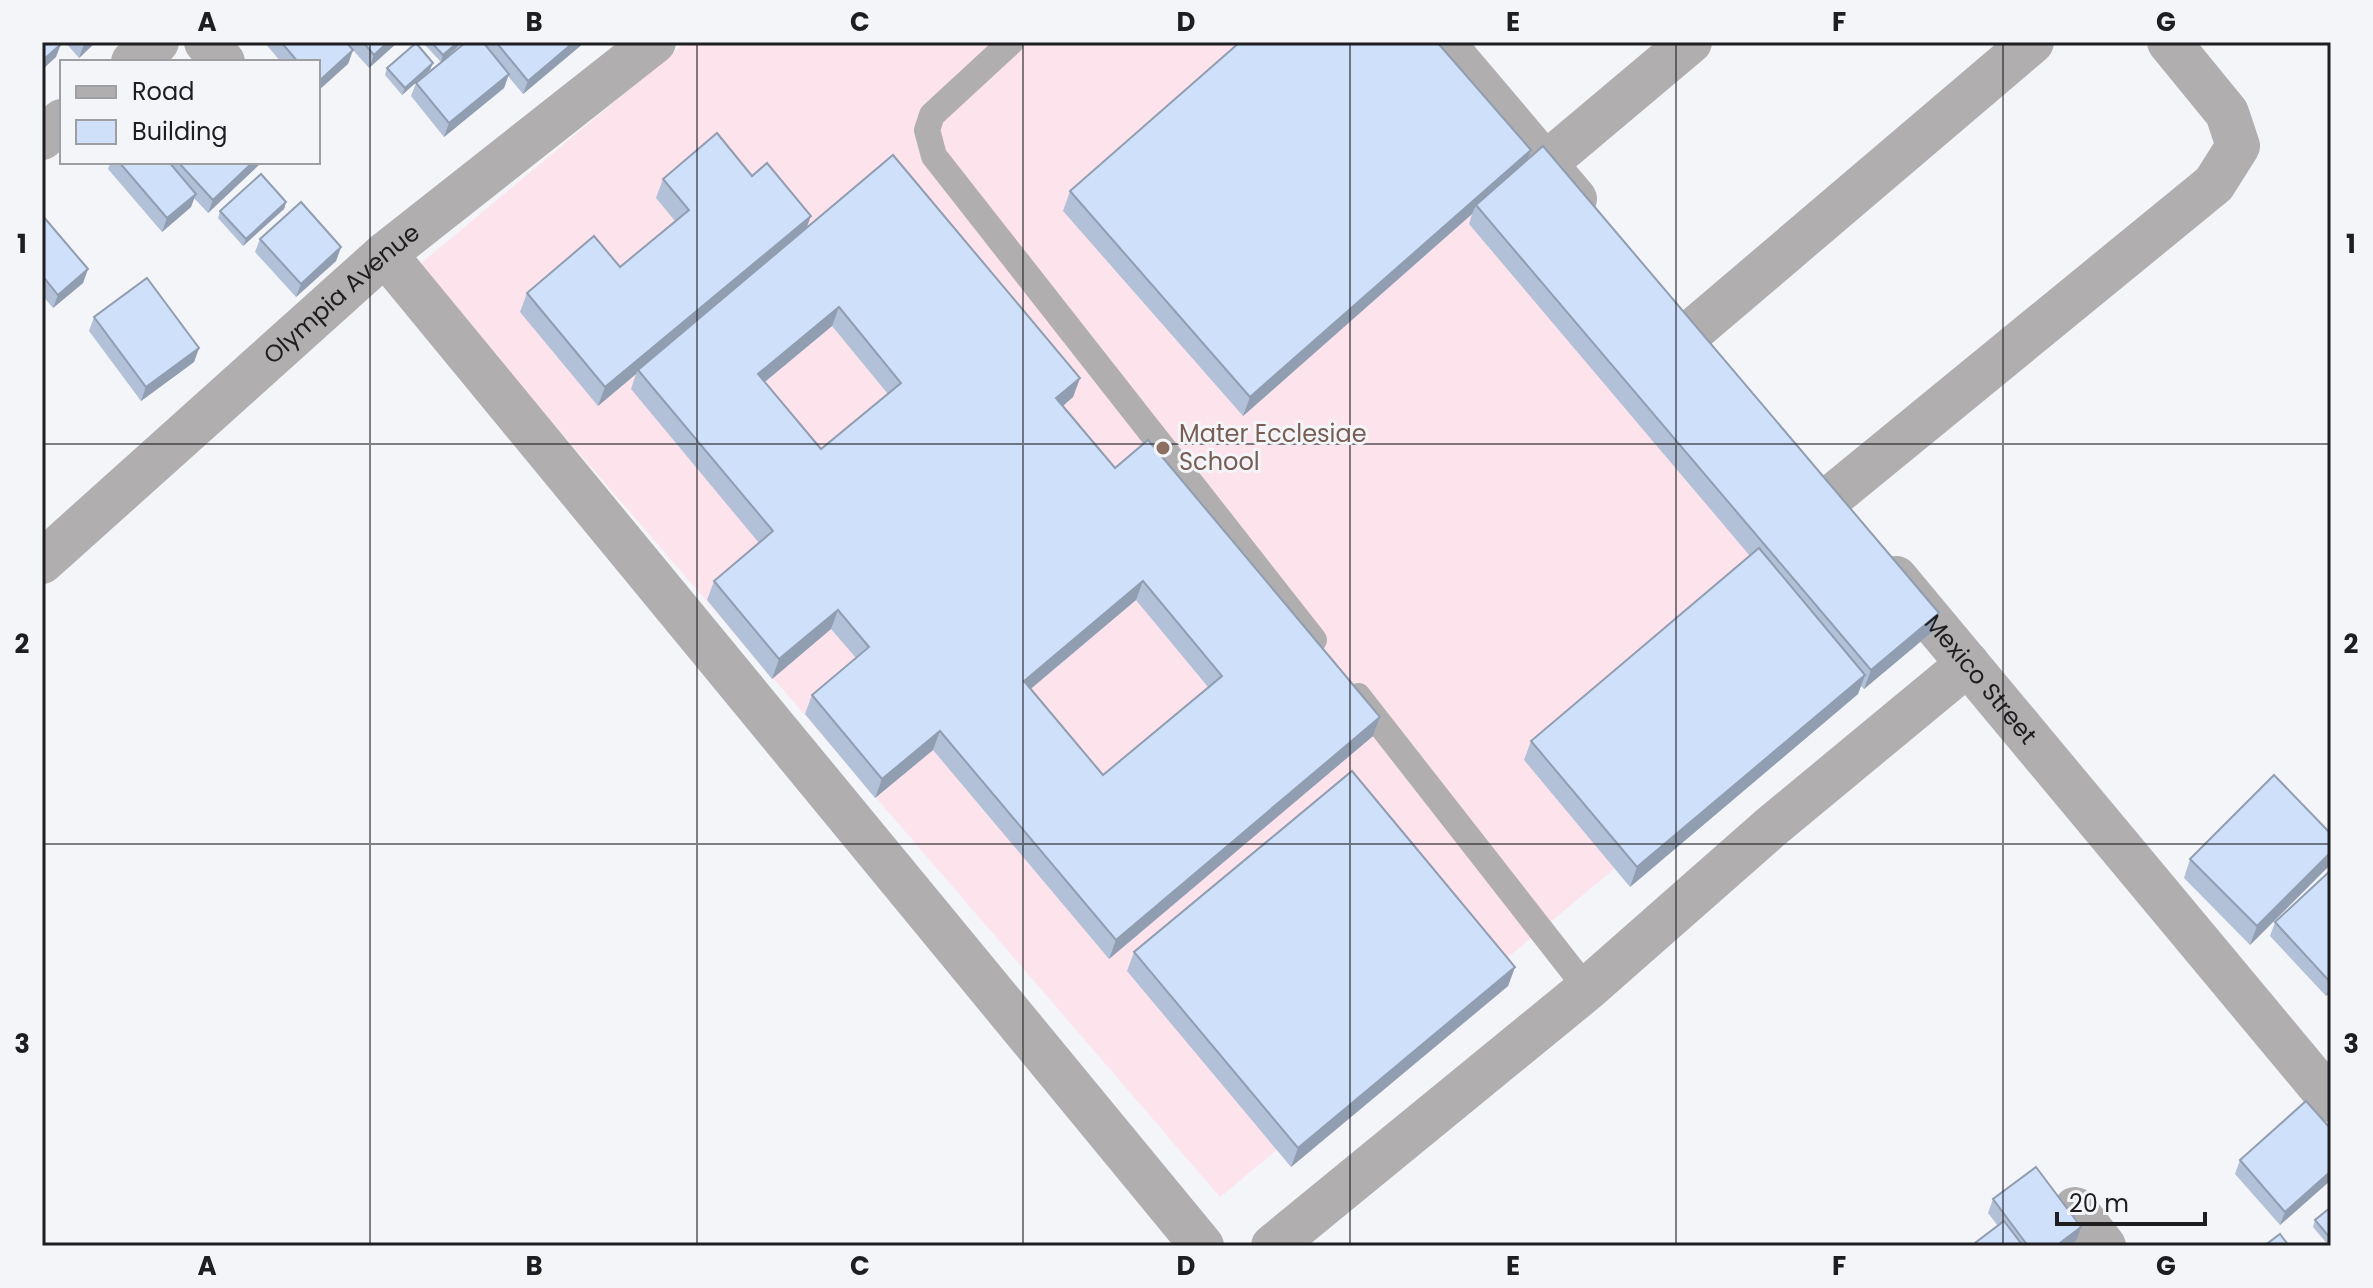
<svg xmlns="http://www.w3.org/2000/svg" width="2373" height="1288" font-family="Poppins,sans-serif">
	<style>
		.education { fill: #fde3ec }
		.lines { fill: none; stroke-linecap: round; stroke-linejoin: round }
		.service { stroke: #b0aeae; stroke-width: 26 }
		.minor { stroke: #b0aeae; stroke-width: 44 }
		.wall { fill: #b2c1d8; fill-rule: evenodd }
		.shaded-wall { fill: #919db0 }
		.building { fill: #cfe0fb; stroke: #919db0; stroke-width: 2; fill-rule: evenodd }
		.grid { fill: none; stroke: #1e1e20; stroke-width: 2; stroke-opacity: 0.55 }
		.education-dot { fill: #8d6e63; stroke: #f3f5f8; stroke-width: 3 }
		.labels { text-anchor: middle; stroke-width: 6; stroke-linejoin: round; paint-order: stroke }
		.street-label { font-size: 24px; fill: #1e1e20; stroke: #f3f5f8 }
		.education-label { font-size: 24px; fill: #785e54; stroke: #f3f5f8; text-anchor: start }
		.neatline { fill: none; stroke: #1e1e20; stroke-width: 3 }
		.grid-label { font-size: 26px; text-anchor: middle; font-weight: bold; fill: #1e1e20 }
	</style>
	<rect width="100%" height="100%" fill="#f3f5f8"/>
	<path class="education" d="M686 42H1415L1901 630 1220 1197 418 266Z"/>
	<g class="lines">
		<g class="service">
			<path d="M1011 42 932 115 927 130 934 156 1314 640"/>
			<path d="M1358 696 1587 989"/>
		</g>
		<g class="minor">
			<path d="M206 42 223 62"/>
			<path d="M1442 42 1575 199"/>
			<path d="M133 62 157 42"/>
			<path d="M42 138 62 121"/>
			<path d="M1545 164 1690 42"/>
			<path d="M385 254 1202 1246"/>
			<path d="M1689 334 2032 42"/>
			<path d="M1829 499 2214 184 2238 146 2227 113 2169 42"/>
			<path id="s1" d="M42 562 385 254 654 42"/>
			<path id="s2" d="M1896 578 2331 1100"/>
			<path d="M2075 1209 2104 1246"/>
			<path d="M1273 1246 1587 989 1771 827 1968 664"/>
		</g>
	</g>
	<g class="wall">
		<path d="M65 42H96L79 58Z"/>
		<path d="M264 42H398L369 68 353 50 348 64 281 62Z"/>
		<path d="M425 42H463L441 62 424 44Z"/>
		<path d="M466 42H585L523 94 508 76 504 88 444 137 411 96 416 83Z"/>
		<path d="M387 68 430 70 402 95 385 75Z"/>
		<path d="M1527 160 1939 613 1932 632 1864 689 1861 686 1858 694 1630 887 1524 760 1531 741 1750 556 1469 224 1472 214 1243 416 1063 211 1070 191Z"/>
		<path d="M111 162H169L171 164V162H262L208 213 194 198 191 207 162 232 108 169Z"/>
		<path d="M752 176 806 229 1080 378 1073 397 1063 406 1115 468 1380 717 1373 736 1109 959 933 750 875 798 805 714 812 695 856 658 831 629 772 679 707 600 714 581 759 543 631 389 636 374 598 406 520 312 527 293 620 267 675 221 656 198 663 179ZM832 326 888 394 821 449 765 382ZM1136 600 1208 687 1103 775 1031 689Z"/>
		<path d="M286 202 284 209 243 246 218 218 220 211Z"/>
		<path d="M42 215 88 269 83 283 53 308 42 295Z"/>
		<path d="M260 239 341 247 336 261 296 297 255 252Z"/>
		<path d="M94 317 199 348 194 362 141 401 89 331Z"/>
		<path d="M2331 834V864L2250 945 2184 878 2190 859Z"/>
		<path d="M2331 870V992L2326 996 2270 936 2275 922Z"/>
		<path d="M1134 952 1515 967 1508 986 1291 1167 1127 971Z"/>
		<path d="M2331 1129V1180L2280 1225 2235 1174 2240 1160Z"/>
		<path d="M1993 1199 2076 1241 2069 1246H1971L1998 1226 1988 1213Z"/>
		<path d="M2331 1207V1244L2329 1246 2313 1227 2315 1220Z"/>
	</g>
	<g class="shaded-wall">
		<path d="M87 42H96L79 58 84 44Z"/>
		<path d="M388 42H398L369 68 374 55Z"/>
		<path d="M458 42H463L441 62 443 55Z"/>
		<path d="M574 42H585L523 94 528 81Z"/>
		<path d="M61 44 56 57 42 70V61Z"/>
		<path d="M353 50 348 64 318 91V82Z"/>
		<path d="M433 63 430 70 402 95 405 88Z"/>
		<path d="M509 74 504 88 444 137 449 123Z"/>
		<path d="M1531 150 1524 169 1476 205 1472 214 1243 416 1250 397Z"/>
		<path d="M253 162H262L208 213 213 200Z"/>
		<path d="M196 194 191 207 162 232 167 218Z"/>
		<path d="M286 202 284 209 243 246 246 239Z"/>
		<path d="M811 216 804 235 638 370 636 374 598 406 605 387Z"/>
		<path d="M341 247 336 261 296 297 301 284Z"/>
		<path d="M88 269 83 283 53 308 58 295Z"/>
		<path d="M839 307 832 326 751 393 758 374Z"/>
		<path d="M199 348 194 362 141 401 146 387Z"/>
		<path d="M1080 378 1073 397 1049 418 1056 398Z"/>
		<path d="M1143 581 1136 600 1017 700 1024 681Z"/>
		<path d="M838 610 831 629 772 679 779 659Z"/>
		<path d="M1939 613 1932 632 1864 689 1871 670Z"/>
		<path d="M1865 675 1858 694 1630 887 1637 867Z"/>
		<path d="M1380 717 1373 736 1109 959 1116 940Z"/>
		<path d="M940 731 933 750 875 798 882 779Z"/>
		<path d="M2331 852V864L2250 945 2257 926Z"/>
		<path d="M1515 967 1508 986 1291 1167 1298 1148Z"/>
		<path d="M2331 983V992L2326 996Z"/>
		<path d="M2331 1171V1180L2280 1225 2285 1212Z"/>
		<path d="M2081 1227 2076 1241 2069 1246H2056Z"/>
	</g>
	<g class="building">
		<path d="M42 42H60L61 44 42 61Z"/>
		<path d="M281 42H346L353 50 318 82V62H298Z"/>
		<path d="M363 42H388L374 55Z"/>
		<path d="M431 42H458L443 55Z"/>
		<path d="M466 42H483L509 74 449 123 416 83Z"/>
		<path d="M496 42H574L528 81Z"/>
		<path d="M1240 42H1437L1531 150 1250 397 1070 191Z"/>
		<path d="M416 43 433 63 405 88 387 68Z"/>
		<path d="M717 133 752 176 767 163 811 216 605 387 527 293 594 236 620 267 689 210 663 179Z"/>
		<path d="M1543 146 1939 613 1871 670 1476 205Z"/>
		<path d="M893 155 1080 378 1056 398 1115 468 1148 440 1380 717 1116 940 940 731 882 779 812 695 869 647 838 610 779 659 714 581 773 531 638 370ZM839 307 901 383 821 449 758 374ZM1143 581 1222 676 1103 775 1024 681Z"/>
		<path d="M119 162H169L196 194 167 218Z"/>
		<path d="M178 162H253L213 200Z"/>
		<path d="M261 174 286 202 246 239 220 211Z"/>
		<path d="M301 202 341 247 301 284 260 239Z"/>
		<path d="M42 215 88 269 58 295 42 275Z"/>
		<path d="M147 278 199 348 146 387 94 317Z"/>
		<path d="M1759 548 1865 675 1637 867 1531 741Z"/>
		<path d="M1352 771 1515 967 1298 1148 1134 952Z"/>
		<path d="M2274 775 2331 834V852L2257 926 2190 859Z"/>
		<path d="M2331 870V983L2275 922Z"/>
		<path d="M2306 1101 2331 1129V1171L2285 1212 2240 1160Z"/>
		<path d="M2036 1167 2081 1227 2056 1246H2028L1993 1199Z"/>
		<path d="M2331 1207V1239L2315 1220Z"/>
		<path d="M2004 1221 2023 1246H1971Z"/>
		<path d="M2280 1234 2289 1246H2264Z"/>
	</g>
	<path class="grid" d="M370 42V1246M697 42V1246M1023 42V1246M1350 42V1246M1676 42V1246M2003 42V1246M42 444H2331M42 844H2331"/>
	<circle class="education-dot" cx="1163" cy="448" r="8"/>
	<g class="labels">
		<g class="street-label">
			<text dy="8" stroke="none"><textPath href="#s1" startOffset="402">Olympia Avenue</textPath></text>
			<text dy="8" stroke="none"><textPath href="#s2" startOffset="132">Mexico Street</textPath></text>
		</g>
		<g class="education-label">
			<text x="1179" y="442">Mater Ecclesiae<tspan x="1179" dy="28">School</tspan></text>
		</g>
	</g>
	<rect width="2373" height="1288" fill="none" stroke="#f3f5f8" stroke-width="88"/>
	<rect x="60" y="60" width="260" height="104" fill="#f3f5f8" stroke="#9e9fa2" stroke-width="2"/>
	<rect x="76" y="86" width="40" height="12" fill="#b0aeae" stroke="#9e9fa2" stroke-width="2"/>
	<text x="132" y="100" font-size="24" fill="#1e1e20">Road</text>
	<rect x="76" y="120" width="40" height="24" fill="#cfe0fb" stroke="#9e9fa2" stroke-width="2"/>
	<text x="132" y="140" font-size="24" fill="#1e1e20">Building</text>
	<path d="M2057 1212v12h148v-12" fill="none" stroke="#1e1e20" stroke-width="4"/>
	<text x="2069" y="1212" font-size="24" fill="#1e1e20" stroke="#f3f5f8" stroke-width="6" paint-order="stroke">20 m</text>
	<rect x="44" y="44" width="2285" height="1200" class="neatline"/>
	<g class="grid-label">
		<text x="207" y="31">A</text>
		<text x="534" y="31">B</text>
		<text x="860" y="31">C</text>
		<text x="1186" y="31">D</text>
		<text x="1513" y="31">E</text>
		<text x="1839" y="31">F</text>
		<text x="2166" y="31">G</text>
		<text x="22" y="253">1</text>
		<text x="2351" y="253">1</text>
		<text x="22" y="653">2</text>
		<text x="2351" y="653">2</text>
		<text x="22" y="1053">3</text>
		<text x="2351" y="1053">3</text>
		<text x="207" y="1275">A</text>
		<text x="534" y="1275">B</text>
		<text x="860" y="1275">C</text>
		<text x="1186" y="1275">D</text>
		<text x="1513" y="1275">E</text>
		<text x="1839" y="1275">F</text>
		<text x="2166" y="1275">G</text>
	</g>
</svg>
